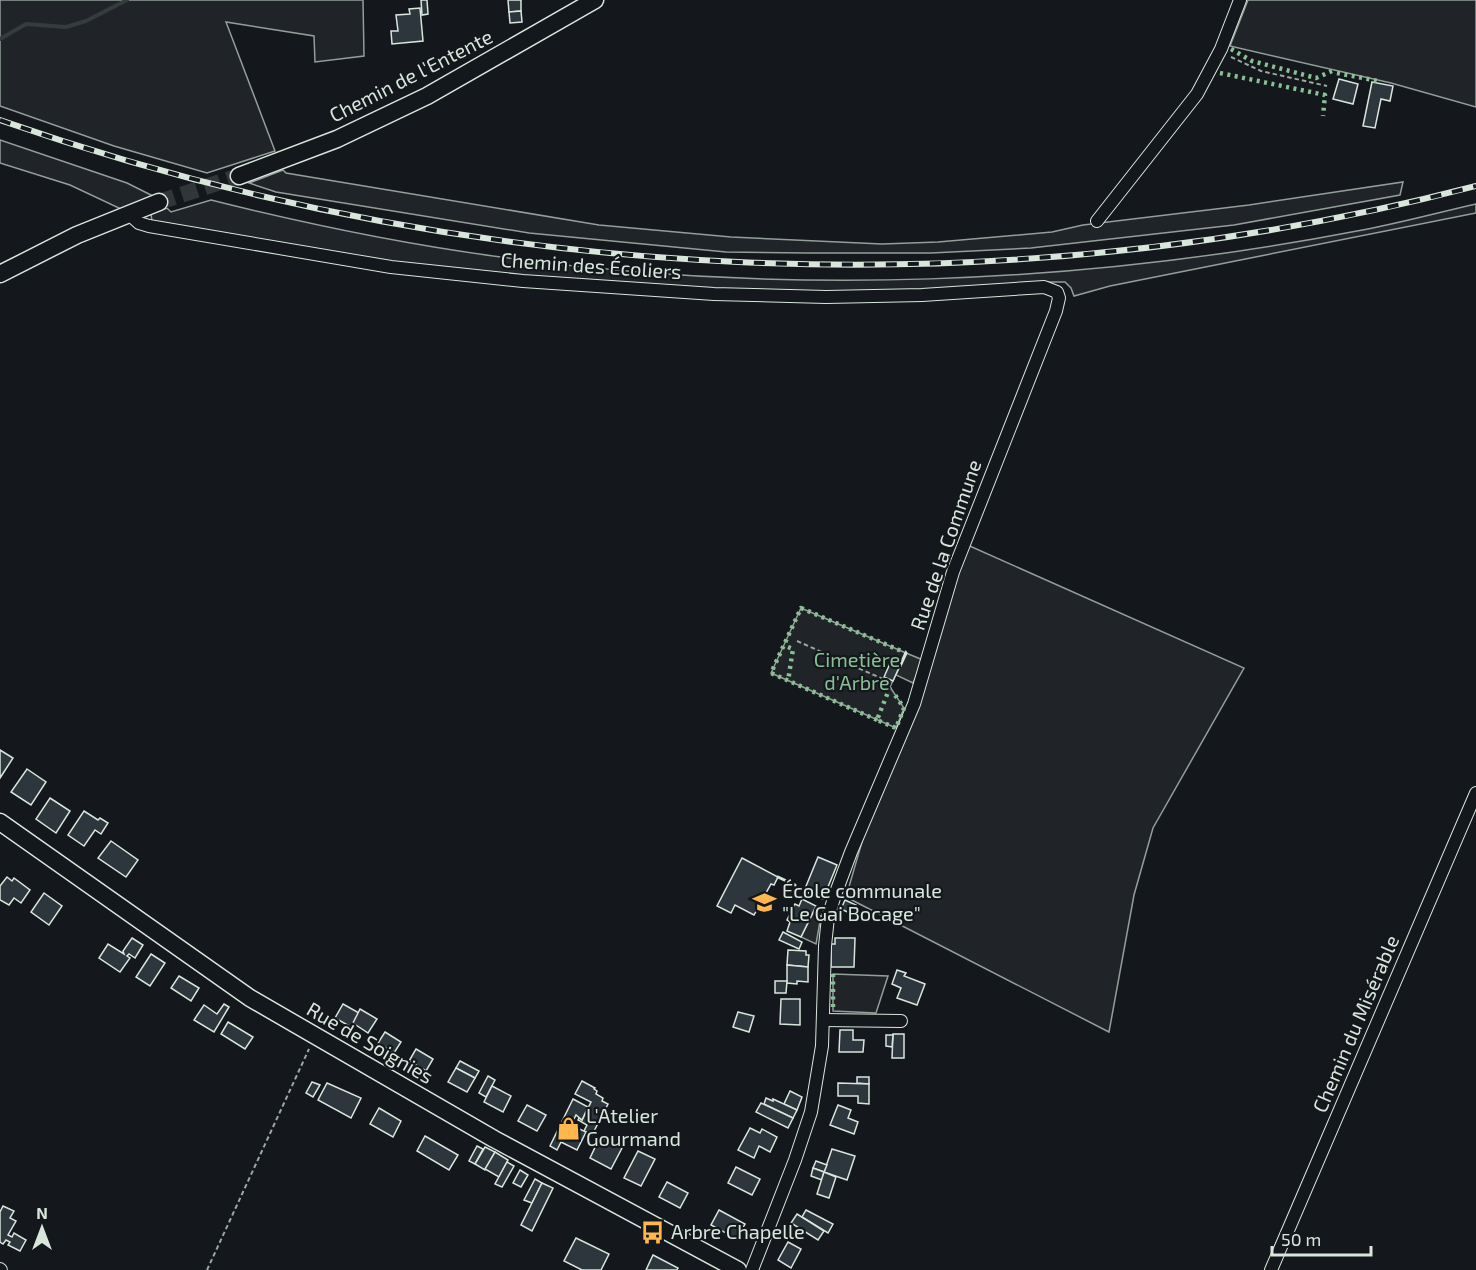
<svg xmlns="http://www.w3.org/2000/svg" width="1476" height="1270" font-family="'Exo 2',sans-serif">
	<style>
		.green { fill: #202428; stroke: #939e99; stroke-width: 1.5 }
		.parking { fill: #24282b; stroke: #939e99; stroke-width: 1.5 }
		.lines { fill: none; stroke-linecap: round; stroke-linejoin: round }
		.stream { stroke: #363b3e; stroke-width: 4 }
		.building { fill: #2c363c; stroke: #d8e6dc; stroke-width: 1.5 }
		.secondary-tunnel { stroke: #313739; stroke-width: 16; stroke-dasharray: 16 8; stroke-linecap: butt }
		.street-casing { stroke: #d8e6dc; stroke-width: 14 }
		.secondary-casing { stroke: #d8e6dc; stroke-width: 19 }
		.path { stroke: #9da8a2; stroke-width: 2; stroke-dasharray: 4.5 3; stroke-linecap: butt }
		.street { stroke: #14181c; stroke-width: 12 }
		.secondary { stroke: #14181c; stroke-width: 16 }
		.rail-casing { stroke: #d8e6dc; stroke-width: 6 }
		.rail { stroke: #14181c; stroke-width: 4; stroke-dasharray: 11; stroke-linecap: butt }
		.hedge { stroke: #8ac095; stroke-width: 4.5; stroke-dasharray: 3 4.5; stroke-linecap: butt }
		.wall { stroke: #d8e6dc; stroke-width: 3 }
		.labels { text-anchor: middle; stroke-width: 4.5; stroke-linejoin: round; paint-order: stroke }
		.street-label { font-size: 20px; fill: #d8e6dc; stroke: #14181c }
		.park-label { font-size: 20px; fill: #8ac095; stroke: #14181c }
		.poi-label { font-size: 20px; fill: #d8e6dc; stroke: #14181c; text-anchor: start }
	</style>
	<rect width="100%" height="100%" fill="#14181c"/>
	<g class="green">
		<path d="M0 0H363L364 56 315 62 314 36 226 22 275 151 207 173 114 146 0 106Z"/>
		<path d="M1248 0H1476V107L1391 83 1230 46Z"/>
		<path d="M0 140 127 183 155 197 123 210 70 185 0 163Z"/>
		<path d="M283 170 286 173 599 225 731 237 882 244 938 242 1052 232 1083 225 1249 205 1403 182 1400 195 1234 225 1031 248 931 253H806L726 252 529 233 276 192 249 183Z"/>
		<path d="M211 200C307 224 403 244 501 257 785 296 1076 285 1357 231 1397 224 1436 213 1476 204V213L1110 286 1074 296 1071 288 1065 282H1033L913 292 820 294 718 290 515 275 396 263 152 221 151 214 167 208 171 212Z"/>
		<path d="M963 543 1244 668 1153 828 1134 895 1109 1032 846 897 877 790 902 733Z"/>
		<path d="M801 608 906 653 890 687 904 708 896 728 771 673Z"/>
		<path d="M833 974 888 976 876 1013 833 1011Z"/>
	</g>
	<g class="parking">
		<path d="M906 653 923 660 913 683 896 675Z"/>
		<path d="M813 913 821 916 816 944 801 937Z"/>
	</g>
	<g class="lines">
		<path class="stream" d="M0 39 26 24 66 27 86 21 127 0"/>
	</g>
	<g class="building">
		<path d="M421 0H427L428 14 422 15Z"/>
		<path d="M508 0H521V11L509 12Z"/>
		<path d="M420 8 423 41 392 44 391 31H398L396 15 410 14 409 9Z"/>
		<path d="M521 11 522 22 510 23 509 12Z"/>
		<path d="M1339 79 1358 84 1353 104 1333 99Z"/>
		<path d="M1372 82 1393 86 1390 101 1381 99 1375 128 1363 126Z"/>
		<path d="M892 659 901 663 893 681 884 677Z"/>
		<path d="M0 750 13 758 0 778Z"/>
		<path d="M27 769 46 782 31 805 11 792Z"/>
		<path d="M50 798 70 811 56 833 36 819Z"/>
		<path d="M84 811 98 820 100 818 108 823 101 834 95 830 84 846 68 835Z"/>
		<path d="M111 841 138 860 126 877 98 858Z"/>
		<path d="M818 857 837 865 823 899 804 891Z"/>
		<path d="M742 858 778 877 774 885 771 884 754 915 735 905 731 913 717 906Z"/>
		<path d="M7 877 12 881 14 878 30 890 21 903 14 898 9 905 0 900V886Z"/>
		<path d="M44 893 62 906 49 925 31 912Z"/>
		<path d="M802 899 816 906 801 937 787 931 790 922 787 920 795 904 799 906Z"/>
		<path d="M845 900 856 905 852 914 841 909Z"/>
		<path d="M783 932 802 942 799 949 779 940Z"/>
		<path d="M132 938 143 945 135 958 129 954 127 956 130 958 120 972 99 958 108 944 124 954 123 951Z"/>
		<path d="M835 938H855L854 967H831V944H835Z"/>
		<path d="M788 950 806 951V955H809L808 967 787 965Z"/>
		<path d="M151 954 165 963 150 986 136 977Z"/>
		<path d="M787 965 808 967V982L797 981V984L787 983Z"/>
		<path d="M897 970 906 973 904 976 925 984 917 1005 897 998 901 988 892 984Z"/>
		<path d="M179 976 199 988 191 1001 171 988Z"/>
		<path d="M775 981H787L786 993H775Z"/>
		<path d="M781 999H800V1025L780 1024Z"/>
		<path d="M224 1004 229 1007 214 1032 194 1020 204 1005 217 1014Z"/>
		<path d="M343 1004 359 1013 351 1027 335 1018Z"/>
		<path d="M360 1009 377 1019 368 1033 353 1023Z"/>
		<path d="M738 1012 754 1016 749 1032 733 1027Z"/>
		<path d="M228 1022 253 1037 245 1049 221 1034Z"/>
		<path d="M840 1030H853V1040H864L863 1052H839Z"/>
		<path d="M385 1032 401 1042 394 1053 378 1043Z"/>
		<path d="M893 1034H904V1058H892Z"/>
		<path d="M886 1035H893L892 1047 886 1046Z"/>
		<path d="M416 1049 433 1059 426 1071 409 1061Z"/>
		<path d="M460 1061 479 1071 475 1078 456 1068Z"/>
		<path d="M456 1068 475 1078 467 1092 448 1082Z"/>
		<path d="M488 1076 495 1080 486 1097 479 1093Z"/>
		<path d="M857 1077H869V1084L857 1083Z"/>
		<path d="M582 1081 595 1088 594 1089 597 1091 596 1094 603 1098 602 1101 608 1104 592 1135 584 1131 587 1125 578 1120 579 1118 582 1120 591 1102 575 1094Z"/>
		<path d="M312 1082 320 1085 313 1097 306 1093Z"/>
		<path d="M327 1083 361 1098 351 1118 318 1100Z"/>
		<path d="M838 1083 869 1084V1104L858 1103V1096H838Z"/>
		<path d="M492 1086 511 1096 503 1112 484 1102Z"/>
		<path d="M790 1091 802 1097 797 1110 784 1104Z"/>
		<path d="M766 1098 773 1101V1099L797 1110 793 1118 764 1104Z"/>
		<path d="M573 1099 588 1107 582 1120 576 1115 571 1125 586 1132 577 1150 561 1142 557 1150 550 1146Z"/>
		<path d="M761 1103 793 1118 788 1128 756 1112Z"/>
		<path d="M527 1105 546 1115 537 1131 518 1121Z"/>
		<path d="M838 1105 851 1110 848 1118 858 1122 854 1134 830 1125Z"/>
		<path d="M379 1108 401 1121 393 1137 370 1124Z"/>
		<path d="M750 1128 760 1133 762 1129 777 1137 770 1152 759 1146 754 1158 738 1150Z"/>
		<path d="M425 1136 458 1155 449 1170 417 1151Z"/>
		<path d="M600 1137 622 1148 611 1169 590 1158Z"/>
		<path d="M477 1146 483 1149 475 1164 469 1161Z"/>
		<path d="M485 1147 495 1152 485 1170 475 1164Z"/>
		<path d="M832 1149 855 1156 847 1180 824 1172Z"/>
		<path d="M638 1151 655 1159 641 1186 624 1178Z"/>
		<path d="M495 1152 508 1160 499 1177 485 1169Z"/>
		<path d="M816 1161 827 1165 824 1172 813 1168Z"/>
		<path d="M507 1162 514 1166 502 1187 495 1184Z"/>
		<path d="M736 1167 760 1179 752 1195 728 1183Z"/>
		<path d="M813 1168 824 1172 822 1180 811 1176Z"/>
		<path d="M520 1170 528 1175 521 1187 513 1183Z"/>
		<path d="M824 1172 836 1177 829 1198 817 1194Z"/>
		<path d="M535 1179 542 1183 532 1203 524 1200Z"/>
		<path d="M667 1182 688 1193 680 1208 659 1197Z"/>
		<path d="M542 1183 553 1188 532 1231 521 1225Z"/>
		<path d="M3 1206 14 1211 10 1218 16 1221 8 1235 12 1237 14 1233 26 1240 20 1251 8 1245 10 1242 6 1240 3 1244 0 1242V1212Z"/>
		<path d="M719 1210 745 1224 737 1239 711 1225Z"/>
		<path d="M806 1210 833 1224 828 1233 802 1217Z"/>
		<path d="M797 1214 824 1231 818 1240 791 1223Z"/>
		<path d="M576 1238 609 1254 601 1270H582L564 1261Z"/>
		<path d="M788 1242 801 1249 791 1268 778 1260Z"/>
		<path d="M653 1255 678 1268 677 1270H646Z"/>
	</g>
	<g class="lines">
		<path class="secondary-tunnel" d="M159 202 239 176"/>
		<defs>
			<g id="street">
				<path d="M129 214 139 223 149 226 391 267 523 281 714 294 826 297 922 295 1044 287 1057 292 1059 298 1056 311 953 572 914 704 851 852 835 895 828 917 825 946 822 1046 811 1112 795 1160 752 1270"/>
				<path d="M1097 221 1197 94 1221 49 1240 0"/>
				<path d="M823 1020 901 1021"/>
				<path d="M0 1269 1 1270"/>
				<path d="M1271 1270 1476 793"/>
			</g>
			<g id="secondary">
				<path d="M239 176 337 139 427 96 595 0"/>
				<path d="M0 274 77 235 159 202"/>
				<path d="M0 822 250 998 494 1139 738 1270"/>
			</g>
		</defs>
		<use href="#street" class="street-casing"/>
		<use href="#secondary" class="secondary-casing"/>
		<g class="path">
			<path d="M1231 57 1261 71 1327 86"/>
			<path d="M797 641 892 683"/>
			<path d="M207 1270 309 1049"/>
		</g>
		<use href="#street" class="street"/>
		<use href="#secondary" class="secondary"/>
		<defs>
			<path id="rail" d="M0 120C471 284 992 312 1476 186"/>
		</defs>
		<use href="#rail" class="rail-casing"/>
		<use href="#rail" class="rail"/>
		<g class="hedge">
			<path d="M1231 49 1252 61 1316 78 1332 71"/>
			<path d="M1220 73 1325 95 1323 116"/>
			<path d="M1337 73 1378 81"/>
			<path d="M788 647 793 649 788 681"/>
			<path d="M890 687 877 720 896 728 904 708 895 695"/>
			<path d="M877 720 771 673 801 608 906 653"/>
			<path d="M833 974V1011"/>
		</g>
		<g class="wall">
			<path d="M900 666 906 653"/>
			<path d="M778 877 795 885"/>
		</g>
	</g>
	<defs>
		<symbol id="school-bare" viewBox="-9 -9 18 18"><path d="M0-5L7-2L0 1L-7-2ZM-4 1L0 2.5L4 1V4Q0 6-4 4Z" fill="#ffb74d" stroke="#14181c" stroke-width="2.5" paint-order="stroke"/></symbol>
		<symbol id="shop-bare" viewBox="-9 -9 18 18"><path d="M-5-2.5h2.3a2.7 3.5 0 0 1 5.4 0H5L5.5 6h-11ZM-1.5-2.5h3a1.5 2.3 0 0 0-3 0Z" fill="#ffb74d" stroke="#14181c" stroke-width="2.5" paint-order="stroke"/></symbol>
		<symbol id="bus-bare" viewBox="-9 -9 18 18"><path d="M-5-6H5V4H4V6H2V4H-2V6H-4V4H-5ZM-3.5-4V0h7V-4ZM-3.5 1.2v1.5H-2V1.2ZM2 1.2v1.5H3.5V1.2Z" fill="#ffb74d" stroke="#14181c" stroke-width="2.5" paint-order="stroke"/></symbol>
	</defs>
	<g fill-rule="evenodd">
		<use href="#school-bare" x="748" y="886" width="33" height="33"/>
		<use href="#shop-bare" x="552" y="1112" width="33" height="33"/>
		<use href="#bus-bare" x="636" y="1216" width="33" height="33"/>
	</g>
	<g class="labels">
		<g class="street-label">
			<text transform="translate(411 76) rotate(-27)" y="7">Chemin de l'Entente</text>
			<text transform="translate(591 266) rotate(4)" y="7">Chemin des Écoliers</text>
			<text transform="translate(946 545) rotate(-71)" y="7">Rue de la Commune</text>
			<text transform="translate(1356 1024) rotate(-67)" y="7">Chemin du Misérable</text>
			<text transform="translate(370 1043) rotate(30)" y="7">Rue de Soignies</text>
		</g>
		<g class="park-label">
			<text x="857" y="667">Cimetière<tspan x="857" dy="23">d'Arbre</tspan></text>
		</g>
		<g class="poi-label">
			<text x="782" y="898">École communale<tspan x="782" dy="23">"Le Gai Bocage"</tspan></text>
			<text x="586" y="1123">L'Atelier<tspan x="586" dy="23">Gourmand</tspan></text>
			<text x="671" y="1239">Arbre Chapelle</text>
		</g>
	</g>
	<g transform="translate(42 1228)" stroke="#14181c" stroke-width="4.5" paint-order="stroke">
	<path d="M0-4.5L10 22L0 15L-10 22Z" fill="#d8e6dc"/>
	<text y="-9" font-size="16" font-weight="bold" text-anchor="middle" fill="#d8e6dc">N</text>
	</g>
	<path d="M1272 1246v9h99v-9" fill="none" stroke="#d8e6dc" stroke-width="3"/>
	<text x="1281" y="1246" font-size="18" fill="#d8e6dc" stroke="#14181c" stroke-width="4.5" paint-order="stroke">50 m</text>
</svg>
